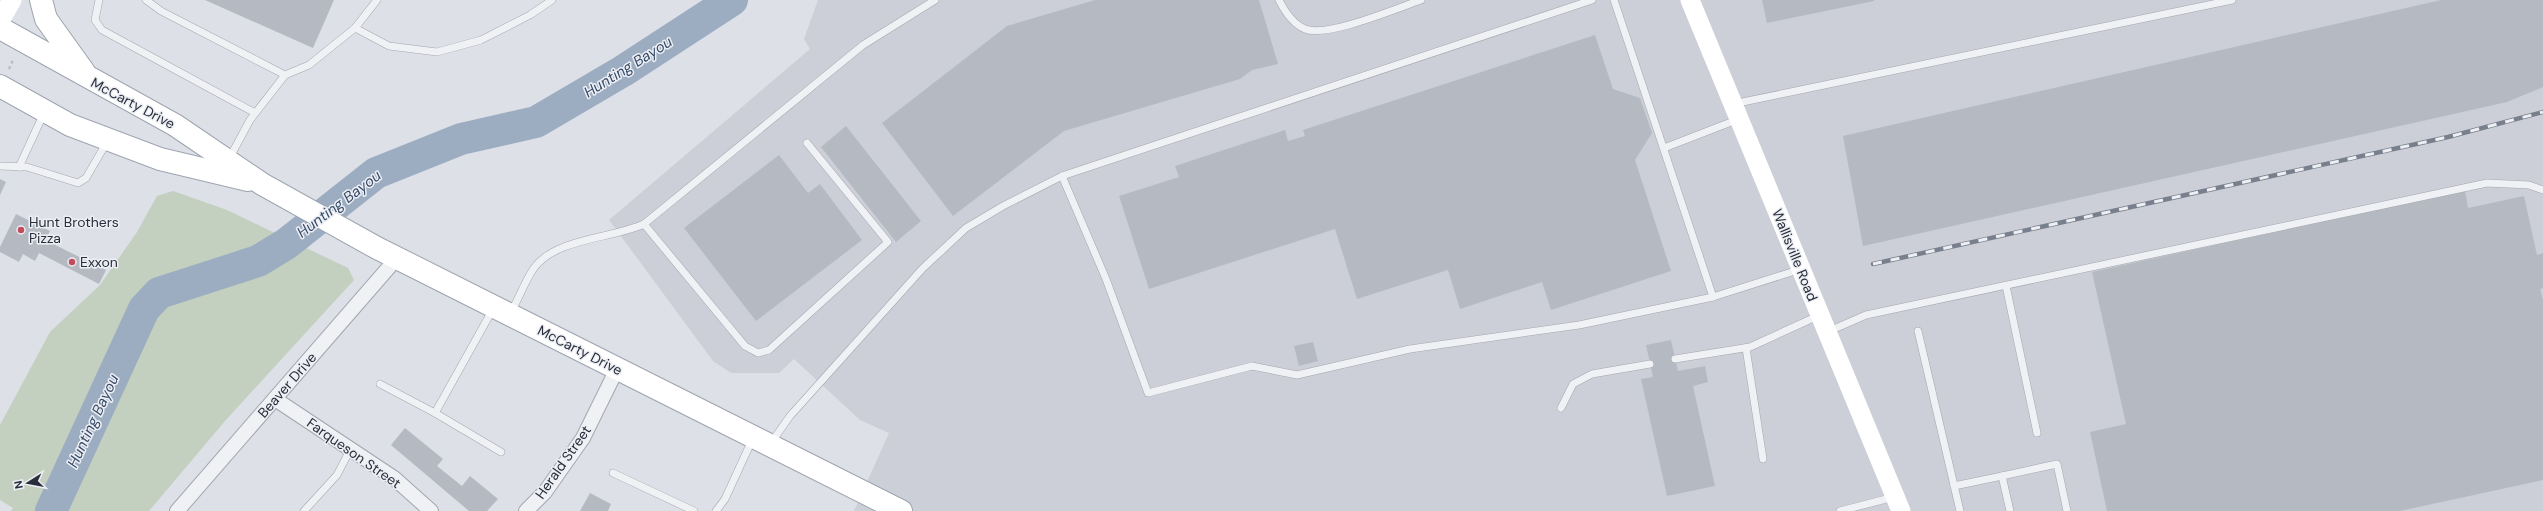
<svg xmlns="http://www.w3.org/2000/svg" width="2543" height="511" font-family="'DM Sans',sans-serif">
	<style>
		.built { fill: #cccfd7 }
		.green { fill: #c3cfbf }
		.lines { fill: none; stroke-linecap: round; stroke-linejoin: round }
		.river { stroke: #9cadc2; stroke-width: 32 }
		.building { fill: #b5bac2 }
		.lane-casing { stroke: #a3a7af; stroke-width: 8 }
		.street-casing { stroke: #a3a7af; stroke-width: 16 }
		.primary-casing { stroke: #9ea5b0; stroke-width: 24 }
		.path { stroke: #bcbec4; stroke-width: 2.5; stroke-dasharray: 3 3; stroke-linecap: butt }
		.lane { stroke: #f0f1f4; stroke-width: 7 }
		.street { stroke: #f0f1f4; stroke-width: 14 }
		.secondary { stroke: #fff; stroke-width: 19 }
		.primary { stroke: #fff; stroke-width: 22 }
		.rail-casing { stroke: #79808d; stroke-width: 4.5 }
		.rail { stroke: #edeff4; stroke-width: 3; stroke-dasharray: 9; stroke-linecap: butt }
		.poi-dot { fill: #c04d5b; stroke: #edeff4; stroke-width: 1.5 }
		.labels { text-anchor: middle; stroke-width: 3; stroke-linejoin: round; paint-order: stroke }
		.street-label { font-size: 14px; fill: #282e3b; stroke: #edeff4 }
		.poi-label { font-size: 14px; fill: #282e3b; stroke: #edeff4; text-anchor: start }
		.water-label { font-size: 15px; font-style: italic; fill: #374c6a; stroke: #edeff4 }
	</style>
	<rect width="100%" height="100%" fill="#dde0e6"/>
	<path class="built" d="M818 0H2543V511H854L889 433 860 420 794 359 779 373H731L713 361 609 220 810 49 804 39Z"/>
	<path class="green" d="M173 191 227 210 348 268 354 280 225 421 149 511H11L13 508 0 500V425L50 332 100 285 137 232 157 196Z"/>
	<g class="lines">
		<path class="river" d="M51 511 144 309 159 293 258 261 286 244 376 173 461 139 536 122 623 71 732 0"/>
	</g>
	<g class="building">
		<path d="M205 0H334L313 48Z"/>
		<path d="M1095 0H1259L1278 64 1252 70 1240 79 1064 131 953 216 882 123 1007 26Z"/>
		<path d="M1762 0H1874V1L1767 23Z"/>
		<path d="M2441 0H2543V87L2507 102 1863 246 1843 136Z"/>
		<path d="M1595 35 1613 89 1640 98 1652 133 1635 160 1671 271 1551 310 1542 282 1460 309 1448 270 1357 299 1335 229 1149 289 1119 196 1179 177 1175 166 1285 130 1288 141 1305 136 1303 130Z"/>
		<path d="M846 126 921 221 896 242 821 147Z"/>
		<path d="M779 155 808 193 820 184 862 240 756 321 684 228Z"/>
		<path d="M0 179 6 182 0 195Z"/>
		<path d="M2465 190 2468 208 2524 196 2537 255 2543 253V288L2540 289 2543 300V480L2400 511H2107L2090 432 2126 424 2092 272Z"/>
		<path d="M16 214 50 231 45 240 106 270 99 284 39 253 35 261 23 254 19 262 0 252V247Z"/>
		<path d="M1671 340 1678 371 1705 366 1708 382 1693 386 1715 486 1667 496 1641 379 1653 377 1646 345Z"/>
		<path d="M1313 342 1318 361 1299 366 1294 346Z"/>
		<path d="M405 428 443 459 437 466 462 486 470 476 498 499 487 511H469L391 445Z"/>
		<path d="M590 493 611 504 608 511H580Z"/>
	</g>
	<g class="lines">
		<defs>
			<g id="lane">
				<path d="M99 0 95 20 102 30 255 113"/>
				<path d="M146 0 161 11 285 75"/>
				<path d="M1279 0C1285 12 1293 24 1305 29 1327 38 1397 8 1421 0"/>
				<path d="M1614 0 1713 297 1801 269"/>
				<path d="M355 28 389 46 437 52 481 40 530 15 552 0"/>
				<path d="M1733 104 2232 0"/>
				<path d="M1664 148 1739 119"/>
				<path d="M229 159 250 120 285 75 309 65 355 28 377 0"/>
				<path d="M0 166 27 167 78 183 86 178 107 142"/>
				<path d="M19 167 44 113"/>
				<path d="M1062 176 1106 279 1148 393 1252 366 1297 375 1410 349 1579 325 1713 297"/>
				<path d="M644 224 745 346 758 353 769 350 888 242 807 143"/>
				<path d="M2006 286 2037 433"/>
				<path d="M493 309 435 413 501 452"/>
				<path d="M511 312C519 298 525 281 534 268 556 238 611 239 644 224L863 45 935 0"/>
				<path d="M1918 331 1960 511"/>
				<path d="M1827 332 1866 315 2487 183 2529 185 2543 190"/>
				<path d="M1746 348 1763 459"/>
				<path d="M1675 359 1750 347 1820 315"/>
				<path d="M380 384 435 413"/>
				<path d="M1561 408 1573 384 1592 374 1650 364"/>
				<path d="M771 443 790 416 923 268 966 228 1003 206 1062 176 1592 0"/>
				<path d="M613 473 694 511"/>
				<path d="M1954 486 2002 476"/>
				<path d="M304 511 337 475 351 448"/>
				<path d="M716 511 725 499 753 438"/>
				<path d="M1840 511 1894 497"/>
				<path d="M2010 511 2002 476 2057 464 2067 511"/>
			</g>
			<g id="street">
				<path d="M275 399 394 478 431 511"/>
				<path d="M177 511 397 258"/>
				<path d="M526 511 545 492 583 438 617 369"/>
			</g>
			<g id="primary">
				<path d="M41 0 46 19 84 72"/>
				<path d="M0 28 175 125 262 184 377 248 901 511"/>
				<path d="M0 86 70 125 160 159 248 180"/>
			</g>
		</defs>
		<use href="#lane" class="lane-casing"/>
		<use href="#street" class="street-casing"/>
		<use href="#primary" class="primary-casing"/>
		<path class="path" d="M9 69 14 58"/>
		<use href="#lane" class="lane"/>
		<use href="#street" class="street"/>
		<g class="secondary">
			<path d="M1690 0 1901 511"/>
			<path d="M0 21 12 0"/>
		</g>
		<use href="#primary" class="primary"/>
		<defs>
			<path id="rail" d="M1873 264 2448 137 2543 112"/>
		</defs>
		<use href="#rail" class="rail-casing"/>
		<use href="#rail" class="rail"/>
	</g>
	<g class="poi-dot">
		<circle cx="21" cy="230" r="4"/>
		<circle cx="72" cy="262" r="4"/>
	</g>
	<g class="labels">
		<g class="street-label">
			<text transform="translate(133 103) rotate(28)" y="5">McCarty Drive</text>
			<text transform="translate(1795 255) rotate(68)" y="5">Wallisville Road</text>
			<text transform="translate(580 350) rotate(27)" y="5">McCarty Drive</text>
			<text transform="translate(287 385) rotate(-49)" y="5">Beaver Drive</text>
			<text transform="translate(354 453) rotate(35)" y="5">Farqueson Street</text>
			<text transform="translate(563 462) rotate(-55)" y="5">Herald Street</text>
		</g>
		<g class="poi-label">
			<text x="29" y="227">Hunt Brothers<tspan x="29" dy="16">Pizza</tspan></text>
			<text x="80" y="267">Exxon</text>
		</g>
		<g class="water-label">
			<text transform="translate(628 67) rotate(-32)" y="5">Hunting Bayou</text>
			<text transform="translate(339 204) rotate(-37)" y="5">Hunting Bayou</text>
			<text transform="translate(93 421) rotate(-65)" y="5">Hunting Bayou</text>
		</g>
	</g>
	<g transform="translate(28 483) rotate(259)" stroke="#edeff4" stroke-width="3" paint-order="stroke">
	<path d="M0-3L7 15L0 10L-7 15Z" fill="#282e3b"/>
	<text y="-6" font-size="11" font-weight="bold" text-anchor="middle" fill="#282e3b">N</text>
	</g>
</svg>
